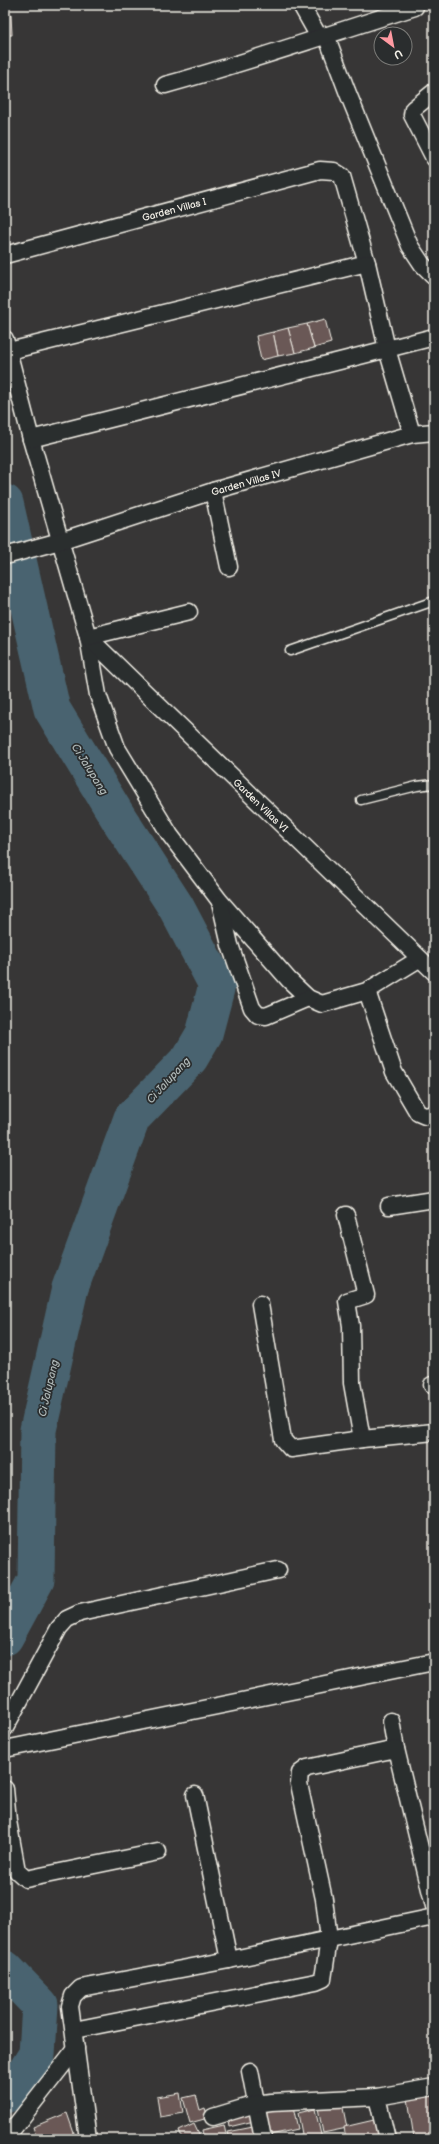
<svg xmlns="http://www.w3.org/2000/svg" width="439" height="2144" font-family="'Balsamiq Sans',sans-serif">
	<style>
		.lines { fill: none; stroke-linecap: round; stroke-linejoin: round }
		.river { stroke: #4a646f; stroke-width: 37 }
		.building { fill: #6b5957; stroke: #f4f1e8 }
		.service-casing { stroke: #f4f1e8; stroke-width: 11 }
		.minor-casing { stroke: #f4f1e8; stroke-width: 19 }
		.service { stroke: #2a2d2e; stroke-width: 8 }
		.minor { stroke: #2a2d2e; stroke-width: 16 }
		.labels { text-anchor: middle; stroke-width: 3.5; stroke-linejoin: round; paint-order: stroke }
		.street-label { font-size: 10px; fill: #f4f1e8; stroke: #2a2d2e }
		.water-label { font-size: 11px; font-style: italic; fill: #b0b9b8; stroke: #2a2d2e }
	</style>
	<rect width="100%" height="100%" fill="#373636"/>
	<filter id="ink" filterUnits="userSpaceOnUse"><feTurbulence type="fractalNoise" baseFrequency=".025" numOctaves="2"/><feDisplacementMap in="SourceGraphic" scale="8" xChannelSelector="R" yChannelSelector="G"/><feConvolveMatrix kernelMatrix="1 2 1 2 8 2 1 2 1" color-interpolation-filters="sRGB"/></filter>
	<g filter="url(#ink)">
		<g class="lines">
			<g class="river">
				<path d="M5 503 52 709 119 819 176 907 217 985 204 1034 190 1058 132 1118 70 1288 38 1430 36 1580 5 1637"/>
				<path d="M5 1969 40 2005 37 2054 20 2081 5 2095"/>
			</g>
		</g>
		<g class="building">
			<path d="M5 15H11L12 35H5Z"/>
			<path d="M325 319 331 343 314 348 307 324Z"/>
			<path d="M307 324 314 348 295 353 288 328Z"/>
			<path d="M288 328 295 353 278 356 273 332Z"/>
			<path d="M273 332 278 356 261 360 256 336Z"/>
			<path d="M180 2093 183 2113 160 2117 157 2097Z"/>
			<path d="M434 2094V2138L414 2139 408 2098Z"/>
			<path d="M196 2095 200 2110 205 2108 208 2118 190 2123 183 2098Z"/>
			<path d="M292 2102 298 2129 270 2135 260 2109Z"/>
			<path d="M342 2103 347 2128 323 2133 318 2108Z"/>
			<path d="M315 2109 322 2139H279L302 2134 298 2113Z"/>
			<path d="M252 2110 254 2121 229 2127 227 2115Z"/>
			<path d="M67 2113 76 2139H37L33 2127Z"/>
			<path d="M374 2120 378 2139H346L344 2127Z"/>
			<path d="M194 2124 201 2139H182L179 2131Z"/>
			<path d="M224 2125 227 2139H204L202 2130Z"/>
			<path d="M258 2126 261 2139H230L228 2132Z"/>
		</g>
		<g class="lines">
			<defs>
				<g id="service">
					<path d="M290 651 434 601"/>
					<path d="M361 800 417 786 434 784"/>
				</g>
				<g id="minor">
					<path d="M301 5 319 37"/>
					<path d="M326 35 347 91 410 246 422 264 434 276"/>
					<path d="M165 85C249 62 332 33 415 7"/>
					<path d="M434 92 413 109 412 115 434 158"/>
					<path d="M5 255 320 170 334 171 342 176 367 263"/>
					<path d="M5 339 31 439 88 637 98 695 117 748 170 835 219 900 289 980 308 998 322 1004 367 991 419 959"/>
					<path d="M9 351 367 263 387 349 31 439"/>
					<path d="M412 434 387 349 434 337"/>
					<path d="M213 491 229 567"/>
					<path d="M5 556 60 541 213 491 412 434 434 432"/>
					<path d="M88 637 434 972"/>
					<path d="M88 637 189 612"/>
					<path d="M220 902 230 945 252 1008 258 1015 266 1016 308 998"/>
					<path d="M367 991 394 1072 418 1113 425 1116 434 1114"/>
					<path d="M389 1206 434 1199"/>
					<path d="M346 1215 366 1295 347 1301 351 1326 352 1383 362 1439"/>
					<path d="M260 1304 283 1440 291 1449 362 1439 434 1432"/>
					<path d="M432 1385H434"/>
					<path d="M391 1721 396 1749"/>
					<path d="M5 1728 59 1628 67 1619 80 1613 278 1570"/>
					<path d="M5 1749 434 1662"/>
					<path d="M5 1789 8 1821 17 1871 26 1879 158 1852"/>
					<path d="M195 1795 229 1960"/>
					<path d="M74 2030 316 1982 323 1979 329 1939 324 1899 299 1784 300 1773 307 1768 396 1749 434 1906"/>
					<path d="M250 2071 263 2139"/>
					<path d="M213 2117 256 2104 271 2102 377 2097"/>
					<path d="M5 2139 76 2048"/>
					<path d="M88 2139 70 2006 73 1996 81 1988 229 1960 434 1917"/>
					<path d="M387 2139 377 2097 434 2087"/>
				</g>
			</defs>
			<use href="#service" class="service-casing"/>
			<use href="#minor" class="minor-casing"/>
			<use href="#service" class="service"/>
			<use href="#minor" class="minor"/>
		</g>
	</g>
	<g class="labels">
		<g class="street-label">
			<text transform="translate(174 209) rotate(-15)" y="4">Garden Villas I</text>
			<text transform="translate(246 482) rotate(-16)" y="4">Garden Villas IV</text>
			<text transform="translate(261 805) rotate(44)" y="4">Garden Villas VI</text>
		</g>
		<g class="water-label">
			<text transform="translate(90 769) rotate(58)" y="4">Ci Jalupang</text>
			<text transform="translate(168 1080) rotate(-47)" y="4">Ci Jalupang</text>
			<text transform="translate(48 1388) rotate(-77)" y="4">Ci Jalupang</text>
		</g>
	</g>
	<rect width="439" height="2144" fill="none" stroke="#2a2d2e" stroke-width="20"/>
	<rect x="10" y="10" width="419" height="2124" fill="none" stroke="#f4f1e8" stroke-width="1.5" filter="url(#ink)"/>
	<g transform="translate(393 46) rotate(148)"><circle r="19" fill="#2a2d2e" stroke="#7b7b78"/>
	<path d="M0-3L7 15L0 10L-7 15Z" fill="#ff9aa2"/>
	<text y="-6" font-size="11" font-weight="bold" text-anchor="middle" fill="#f4f1e8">U</text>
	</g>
</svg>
